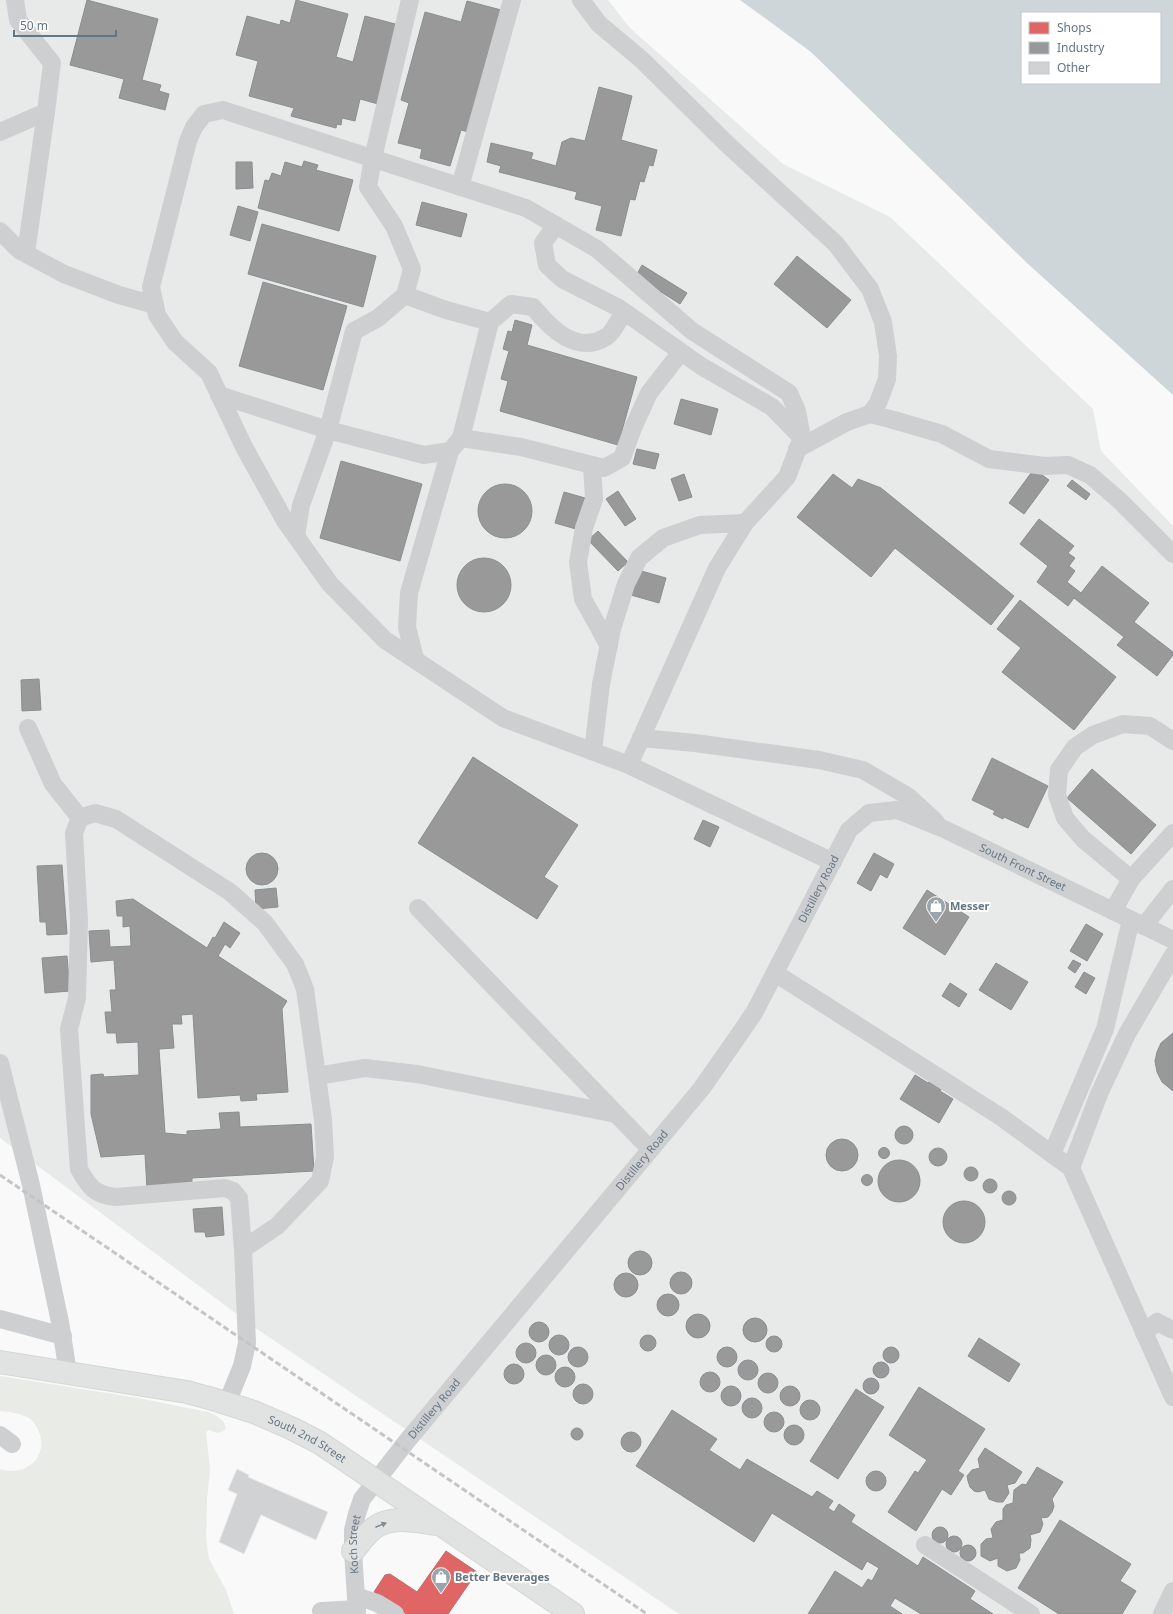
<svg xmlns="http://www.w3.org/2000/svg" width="1173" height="1614" font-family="'Noto Sans',sans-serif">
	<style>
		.built { fill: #e8e9e9 }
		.green { fill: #e8ebe6 }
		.water { fill: #ced6d9; fill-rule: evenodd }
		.shops { fill: #e06666; stroke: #bb6b6f }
		.industry { fill: #999; stroke: #898e92 }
		.building { fill: #d0d2d3; stroke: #e8e8e8 }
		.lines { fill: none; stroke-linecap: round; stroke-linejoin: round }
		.major-casing { stroke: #d5d6d7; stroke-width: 24 }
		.minor { stroke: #cecfd0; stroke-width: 18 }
		.major { stroke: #e1e2e2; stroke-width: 22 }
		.rail { stroke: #c3c5c6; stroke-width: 3; stroke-dasharray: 6 3; stroke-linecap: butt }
		.oneway { fill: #7e8c96 }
		.labels { text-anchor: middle; stroke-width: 4; stroke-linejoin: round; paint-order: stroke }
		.street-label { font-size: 11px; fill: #657683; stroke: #fff }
		.poi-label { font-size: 11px; font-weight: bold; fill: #657683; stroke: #fff; text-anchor: start }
	</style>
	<rect width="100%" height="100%" fill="#f9f9f9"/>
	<path class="built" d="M0 0H608L630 28 783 164 890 217 1093 409 1101 451 1173 526V1614H679L257 1329 0 1138Z"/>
	<path class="green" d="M0 1376 138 1398 208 1412 215 1415 223 1421 226 1428C220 1435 216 1433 209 1430L206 1432 210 1469 207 1499 206 1538 209 1559 226 1590 234 1614H0V1469C26 1478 52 1455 37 1428 35 1423 32 1420 27 1417 19 1413 9 1412 0 1411Z"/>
	<path class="water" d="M740 0H1173V395L1027 263 811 52ZM1022 13H1160V83H1022Z"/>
	<path class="shops" d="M446 1551 477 1572 448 1614H406L374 1592 385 1575 390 1574 417 1592Z"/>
	<g class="industry">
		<path d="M87 0 158 19 142 80 161 85 159 91 169 94 165 110 119 98 124 79 70 65Z"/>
		<path d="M296 0 348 14 336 57 353 62 365 16 399 25 378 104 360 99 355 121 342 118 341 125 337 124 336 128 291 116 294 108 249 96 258 61 236 55 247 16 280 25 281 20 290 23Z"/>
		<path d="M467 1 505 11 472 133 461 130 450 166 420 158 422 149 398 143 409 103 401 100 425 12 461 22Z"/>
		<path d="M599 87 632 96 621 140 657 150 653 166 649 165 644 182 640 181 635 200 630 199 621 236 596 230 602 206 575 199 577 192 499 172 501 166 487 162 491 143 533 153 531 159 556 166 562 142 571 138 585 141Z"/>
		<path d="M304 161 318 165 316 170 353 180 339 231 258 208 265 180 269 181 272 173 281 176 285 162 302 167Z"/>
		<path d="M236 162H252L253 188 236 189Z"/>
		<path d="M422 202 467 214 461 237 416 225Z"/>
		<path d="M238 206 258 212 250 241 230 235Z"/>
		<path d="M262 224 376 256 363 307 248 274Z"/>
		<path d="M797 256 851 300 827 328 774 284Z"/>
		<path d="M642 265 687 293 680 304 636 276Z"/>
		<path d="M263 282 347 306 323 390 239 366Z"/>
		<path d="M515 320 532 325 527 345 637 377 618 445 500 411 508 381 501 379 509 351 503 349 508 331 512 332Z"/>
		<path d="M681 399 718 409 711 435 674 424Z"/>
		<path d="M637 449 659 454 655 469 633 464Z"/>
		<path d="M341 461 422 484 400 561 320 538Z"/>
		<path d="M1034 469 1049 480 1024 514 1009 503Z"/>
		<path d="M684 474 692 497 679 501 671 479Z"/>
		<path d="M833 474 852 488 858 479 881 488 1014 596 991 625 895 548 871 577 797 517Z"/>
		<path d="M1072 480 1090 494 1086 500 1067 486Z"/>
		<circle cx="505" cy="511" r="27"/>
		<path d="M618 491 636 519 625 526 606 499Z"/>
		<path d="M564 492 585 498 576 529 555 523Z"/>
		<path d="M1039 519 1074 546 1068 553 1075 558 1069 566 1075 571 1067 582 1081 593 1102 566 1149 603 1134 622 1173 652V655L1157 676 1117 645 1124 637 1074 598 1068 606 1037 582 1048 566 1020 544Z"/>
		<path d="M598 531 628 562 618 571 588 540Z"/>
		<circle cx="484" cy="585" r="27"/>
		<path d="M638 570 666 578 659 603 631 595Z"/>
		<path d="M1020 600 1116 677 1074 730 1002 672 1021 648 997 629Z"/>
		<path d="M39 679 41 710 22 711 21 680Z"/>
		<path d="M473 757 578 825 544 877 558 886 537 919 418 843Z"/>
		<path d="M992 758 1048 786 1028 828 1004 817 1003 819 993 814 995 811 972 800Z"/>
		<path d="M1092 769 1156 825 1131 854 1067 798Z"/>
		<path d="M703 820 719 827 710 847 694 839Z"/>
		<path d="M874 853 894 864 887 878 880 874 871 891 857 883Z"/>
		<circle cx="262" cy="869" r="16"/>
		<path d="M62 865 67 934 47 935 46 922H40L37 866Z"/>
		<path d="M276 888 278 907 256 909 255 890Z"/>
		<path d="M927 890 969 917 945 955 903 928Z"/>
		<path d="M133 899 207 948 213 937 215 938 224 922 240 933 230 948 225 944 218 956 287 1001 282 1009 288 1092 256 1094 257 1100 241 1101 240 1095 198 1098 193 1014 181 1015 182 1024H172L174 1048 159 1049 165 1133 187 1135V1131L221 1129 219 1113 239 1112 240 1127 311 1124 314 1171 192 1178V1185L147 1189 145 1154 101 1157 91 1114V1075L103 1074 104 1077 139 1075 138 1042 117 1043 116 1033H107L105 1012H112L110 990H116L114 960 91 962 89 931 109 930 110 947 131 946 130 926 123 927V916H117L116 901Z"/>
		<path d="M1086 924 1103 934 1087 961 1070 951Z"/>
		<path d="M67 956 70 991 45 993 42 958Z"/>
		<path d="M1073 960 1081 964 1075 973 1068 968Z"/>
		<path d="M996 963 1028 982 1011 1010 979 990Z"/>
		<path d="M1084 972 1095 978 1086 994 1075 987Z"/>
		<path d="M950 983 967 994 959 1007 942 996Z"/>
		<path d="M1173 1033V1091L1162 1082 1157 1072 1155 1061 1157 1052 1161 1043Z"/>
		<path d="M915 1075 928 1083 930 1081 942 1088 940 1091 953 1099 939 1123 900 1099Z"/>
		<circle cx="904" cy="1135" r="9"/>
		<circle cx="842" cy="1155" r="16"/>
		<circle cx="938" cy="1157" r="9"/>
		<circle cx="884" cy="1153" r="5.5"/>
		<circle cx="899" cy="1181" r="21"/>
		<circle cx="971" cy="1174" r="7"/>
		<circle cx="867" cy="1180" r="5.5"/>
		<circle cx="990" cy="1186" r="7"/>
		<circle cx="1009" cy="1198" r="7"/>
		<circle cx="964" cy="1222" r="21"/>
		<path d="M222 1207 224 1235 206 1237 205 1232H195L193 1209Z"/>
		<circle cx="640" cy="1263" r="12"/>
		<circle cx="681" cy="1283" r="11"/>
		<circle cx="626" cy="1285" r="12"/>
		<circle cx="668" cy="1305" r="11"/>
		<circle cx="698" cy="1326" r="12"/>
		<circle cx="755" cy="1330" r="12"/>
		<circle cx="539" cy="1332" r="10"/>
		<circle cx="559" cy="1345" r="10"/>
		<circle cx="648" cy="1343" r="8"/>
		<circle cx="774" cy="1344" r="8"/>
		<path d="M979 1338 1020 1364 1009 1382 968 1356Z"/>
		<circle cx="526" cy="1353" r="10"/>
		<circle cx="727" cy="1357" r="10"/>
		<circle cx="578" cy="1357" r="10"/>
		<circle cx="891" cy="1355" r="8"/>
		<circle cx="546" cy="1365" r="10"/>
		<circle cx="748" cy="1370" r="10"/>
		<circle cx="881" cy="1370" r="8"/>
		<circle cx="514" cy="1374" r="10"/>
		<circle cx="565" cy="1377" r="10"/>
		<circle cx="710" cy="1382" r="10"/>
		<circle cx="768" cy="1383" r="10"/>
		<circle cx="871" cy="1386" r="8"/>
		<circle cx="583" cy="1394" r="10"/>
		<circle cx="790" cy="1396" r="10"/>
		<circle cx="731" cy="1396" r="10"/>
		<path d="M919 1387 985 1429 958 1471 964 1475 951 1495 942 1489 916 1531 888 1512 915 1471 918 1473 927 1460 889 1435Z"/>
		<path d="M856 1389 884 1407 838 1479 810 1461Z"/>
		<circle cx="752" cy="1408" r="10"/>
		<circle cx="810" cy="1410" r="10"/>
		<path d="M672 1410 717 1439 709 1450 740 1470 747 1459 812 1497 817 1491 833 1501 828 1508 834 1512 839 1504 855 1515 851 1522 918 1566 923 1557 975 1591 970 1599 993 1614H921L895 1598 890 1606 902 1614H808L835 1571 862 1588 868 1579 872 1581 879 1568 867 1561 862 1570 772 1513 754 1542 636 1466Z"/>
		<circle cx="774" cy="1422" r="10"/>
		<circle cx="794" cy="1435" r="10"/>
		<circle cx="577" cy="1434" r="6"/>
		<circle cx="631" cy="1442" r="10"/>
		<path d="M985 1448 1022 1472 1015 1483 1007 1485 1009 1493 1003 1502H997L989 1499 985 1490 978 1492 974 1491 970 1487 968 1481 967 1476 972 1470 980 1468 978 1459Z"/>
		<path d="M1037 1467 1063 1482 1052 1499 1054 1506 1052 1512 1048 1517 1041 1518 1043 1524 1040 1532 1030 1535 1031 1540 1030 1548 1023 1553H1019L1020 1560 1016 1568 1007 1571 998 1566V1558L990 1561 981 1556V1544L986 1539 993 1538 991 1529 996 1522 1003 1520V1509L1006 1505 1013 1503 1014 1490 1022 1484 1026 1485Z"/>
		<circle cx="876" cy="1481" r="10"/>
		<path d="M1060 1520 1131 1564 1120 1581 1136 1591 1122 1614H1059L1018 1588Z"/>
		<circle cx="940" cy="1535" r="8"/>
		<circle cx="954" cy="1544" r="8"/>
		<circle cx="968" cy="1553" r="8"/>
	</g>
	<path class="building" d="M237 1469 249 1475 248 1477 328 1512 316 1540 261 1515 244 1554 219 1542 237 1494 228 1490Z"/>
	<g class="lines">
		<defs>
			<g id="major">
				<path id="s2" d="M0 1362 187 1392 216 1400 254 1412 293 1429 320 1443 573 1614"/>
				<path d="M353 1551C360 1543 366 1534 374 1528 392 1515 416 1521 436 1524"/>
			</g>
		</defs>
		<use href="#major" class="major-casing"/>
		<g class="minor">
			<path d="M581 0 599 24 642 60 727 144 836 244 870 289 883 322 888 356 887 379 878 403 870 414"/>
			<path d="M0 132 46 112 52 63 18 20 15 0"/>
			<path d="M460 187 512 0"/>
			<path d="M556 225 543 243 547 265 562 279 619 308 701 366 772 407 802 438"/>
			<path d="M0 231 19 250 64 274 119 295 155 305"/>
			<path d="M26 253 46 112"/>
			<path d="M405 295 446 310 490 322 511 304 533 307C551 329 577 355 606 337 612 334 620 318 624 312"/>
			<path d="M219 395 328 430 354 331 378 318 405 295 412 269 394 226 368 187 373 158 410 0"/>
			<path d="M461 438 490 322"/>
			<path d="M797 449 847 422 870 414 890 419 942 434 989 459 1045 466 1068 465 1090 475 1119 500 1173 554"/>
			<path d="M592 465 594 499 584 528 578 562 583 599 609 646"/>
			<path d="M296 536 301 505 328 430 424 455 450 451 461 438 521 447 604 468 622 458 633 428 649 393 681 352"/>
			<path d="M415 659 407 627 409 593 450 451"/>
			<path d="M28 728 53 784 80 818"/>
			<path d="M641 738 695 743 819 760 863 770 909 797 936 822"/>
			<path d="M593 751 601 684 612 629 626 584 639 558 663 538 700 525 745 523"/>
			<path d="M629 765 717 568 745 523 787 477 802 438 797 411 789 393 692 331 597 249 526 208 223 110 204 114 194 127 188 141 151 287 157 315 175 342 209 373 244 447 285 521 330 584 385 640 503 718 629 765 833 862"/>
			<path d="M1131 879 1083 839 1065 818 1057 795 1059 770 1075 747 1093 735 1123 724 1150 726 1173 741"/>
			<path d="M418 908 650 1149"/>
			<path d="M1113 911 1131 879 1173 833"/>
			<path d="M1144 926 1173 889"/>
			<path d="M775 973 1001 1117 1071 1168 1173 1397"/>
			<path d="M0 1063 31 1185 60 1322 68 1373"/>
			<path d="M317 1076 365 1068 417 1074 616 1114"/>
			<path d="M1052 1154 1105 1029 1131 920"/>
			<path d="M1071 1168 1099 1094 1127 1034 1173 955"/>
			<path d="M0 1319 63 1336"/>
			<path d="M1144 1333 1157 1322 1173 1330"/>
			<path d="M227 1403 242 1366 247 1343 243 1249 239 1198 233 1191 225 1188 116 1197C95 1195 89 1187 79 1169L69 1029 77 998 79 921 74 833 80 818 95 813 116 819 230 892 265 923 295 964 305 989 323 1120 325 1157 320 1181 277 1226 243 1249"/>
			<path d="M0 1435 12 1444"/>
			<path d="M925 1545 1031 1614"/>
			<path d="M356 1596 377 1603 395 1614"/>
			<path d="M322 1614 321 1611 357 1609"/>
			<path id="s1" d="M357 1614 353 1551V1530L357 1514 362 1499 407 1441 702 1088 754 1013 849 830 869 813 897 810 944 829 1173 940"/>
			<path d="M1162 1614 1173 1591"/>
		</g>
		<use href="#major" class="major"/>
		<path class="rail" d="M0 1175 647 1614"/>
	</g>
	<defs><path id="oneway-solid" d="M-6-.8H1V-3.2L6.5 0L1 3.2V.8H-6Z"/></defs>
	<use class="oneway" href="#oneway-solid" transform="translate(381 1525) rotate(-22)"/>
	<defs>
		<symbol id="shop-pin" viewBox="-11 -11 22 30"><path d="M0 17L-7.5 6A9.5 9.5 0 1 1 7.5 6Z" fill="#99a4ac" stroke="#fff"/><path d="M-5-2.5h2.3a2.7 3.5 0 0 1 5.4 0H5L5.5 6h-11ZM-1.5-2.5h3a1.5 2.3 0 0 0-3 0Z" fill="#fff"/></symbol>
	</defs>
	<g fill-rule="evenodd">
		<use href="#shop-pin" x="925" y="895" width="22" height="30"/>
		<use href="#shop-pin" x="430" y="1566" width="22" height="30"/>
	</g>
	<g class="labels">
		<g class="street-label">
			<text dy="4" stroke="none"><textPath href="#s1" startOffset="1140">South Front Street</textPath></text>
			<text dy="4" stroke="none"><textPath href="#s1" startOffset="881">Distillery Road</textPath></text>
			<text dy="4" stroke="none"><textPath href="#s1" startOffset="556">Distillery Road</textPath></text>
			<text dy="4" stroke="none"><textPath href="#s1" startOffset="232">Distillery Road</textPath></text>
			<text dy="4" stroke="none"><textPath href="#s2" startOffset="319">South 2nd Street</textPath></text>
			<text dy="4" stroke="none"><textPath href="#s1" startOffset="70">Koch Street</textPath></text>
		</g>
		<g class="poi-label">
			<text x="950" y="910">Messer</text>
			<text x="455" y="1581">Better Beverages</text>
		</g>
	</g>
	<rect x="1021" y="12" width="140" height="72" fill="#ffffff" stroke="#c1c8cd"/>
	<rect x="1029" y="22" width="20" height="12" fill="#e06666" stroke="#c1c8cd"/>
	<text x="1057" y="32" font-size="12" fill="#657683">Shops</text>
	<rect x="1029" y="42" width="20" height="12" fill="#999999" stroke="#c1c8cd"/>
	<text x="1057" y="52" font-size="12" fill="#657683">Industry</text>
	<rect x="1029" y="62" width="20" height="12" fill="#d0d2d3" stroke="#c1c8cd"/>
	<text x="1057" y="72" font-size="12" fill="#657683">Other</text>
	<path d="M14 30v6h102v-6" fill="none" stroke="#657683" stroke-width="2"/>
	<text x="20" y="30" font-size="12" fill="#657683" stroke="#ffffff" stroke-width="3" paint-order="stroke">50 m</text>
</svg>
